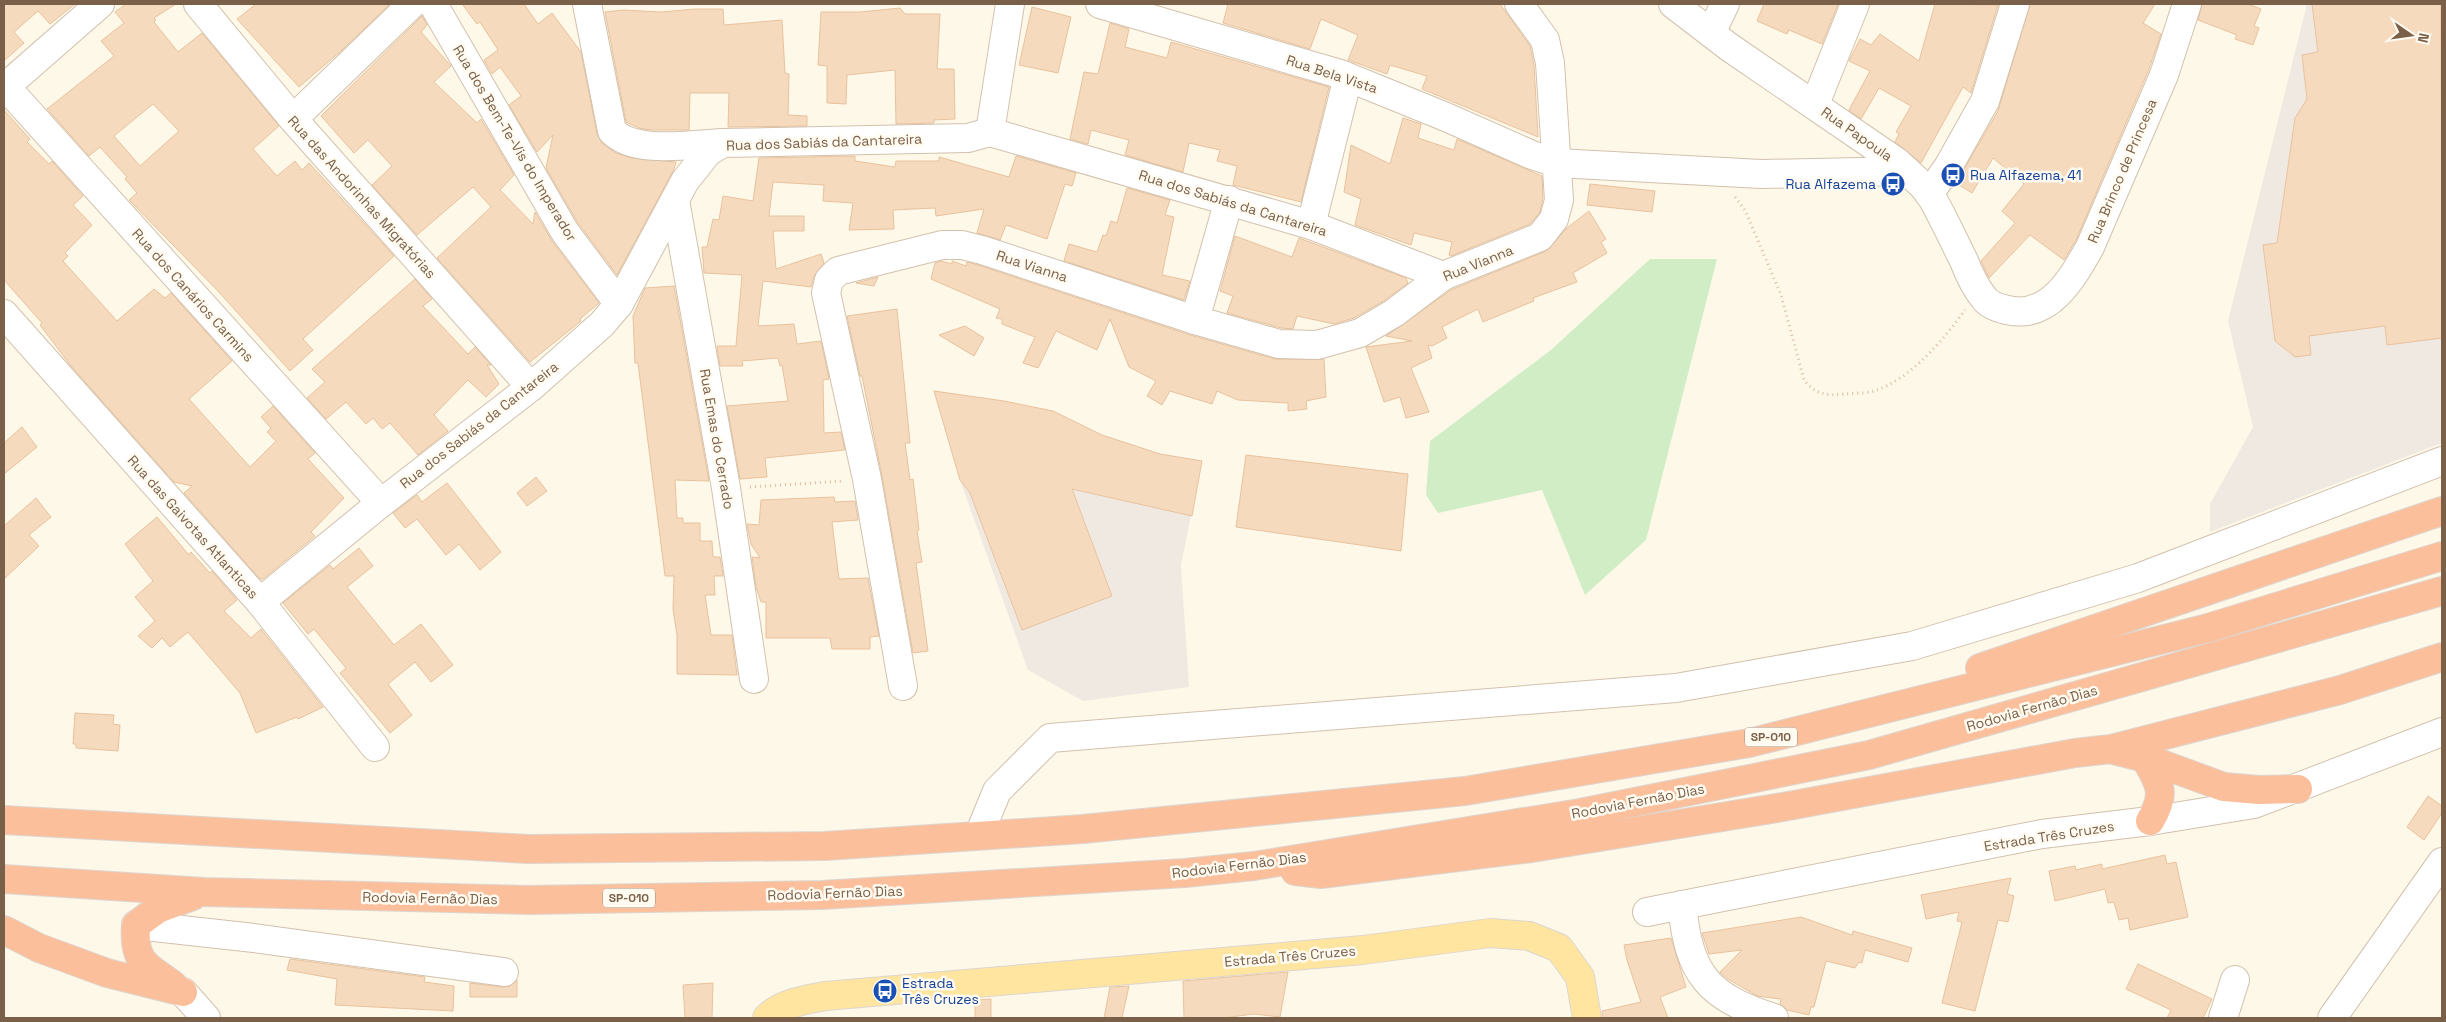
<svg xmlns="http://www.w3.org/2000/svg" width="2446" height="1022" font-family="'Space Grotesk',sans-serif">
	<style>
		.industrial { fill: #efe9e2 }
		.green { fill: #d1edc5 }
		.building { fill: #f5dabe; stroke: #e9c29d; fill-rule: evenodd }
		.lines { fill: none; stroke-linecap: round; stroke-linejoin: round }
		.minor-casing { stroke: #d2c1ad; stroke-width: 30 }
		.major-casing { stroke: #ddd6d0; stroke-width: 30 }
		.highway-casing { stroke: #ddd6d0; stroke-width: 30 }
		.path { stroke: #dbbda0; stroke-width: 3; stroke-dasharray: 1 4; stroke-linecap: butt }
		.minor { stroke: #fff; stroke-width: 28 }
		.major { stroke: #ffe59f; stroke-width: 28 }
		.highway { stroke: #fcbf9c; stroke-width: 28 }
		.labels { text-anchor: middle; stroke-width: 5; stroke-linejoin: round; paint-order: stroke }
		.shield { fill: #fffbf1; stroke: #a38e7b; stroke-width: 1 }
		.shield-label { font-size: 12px; font-weight: bold; fill: #7b6049 }
		.street-label { font-size: 14px; fill: #7b6049; stroke: #fffbf1 }
		.transit-label { font-size: 14px; fill: #164399; stroke: #fffbf1; text-anchor: start }
	</style>
	<rect width="100%" height="100%" fill="#fef8e9"/>
	<g class="industrial">
		<path d="M2307 4H2442V443L2210 532V504L2253 427 2228 321Z"/>
		<path d="M934 391 1004 401 1053 411 1102 435 1160 454 1202 461 1181 565 1189 687 1083 701 1028 670 960 480Z"/>
	</g>
	<path class="green" d="M1650 259H1717L1646 540 1585 595 1542 490 1438 513 1426 495 1430 441 1551 350Z"/>
	<g class="building">
		<path d="M4 4H75L50 24 38 11 14 32 24 43 4 61Z"/>
		<path d="M126 4H176L154 18 156 20 154 22 178 52 202 33 279 126 253 149 277 176 295 161 302 170 309 163 394 256 303 339 313 350 290 371 217 290 129 200 137 193 125 179 127 177 100 147 89 156 47 109 114 56 101 41 124 23 115 12ZM153 104 179 131 140 166 114 136Z"/>
		<path d="M256 4H390L342 50 299 87 237 19Z"/>
		<path d="M462 4H524L538 24 552 13 581 52 597 134 602 143 616 153 632 158 676 162 674 169 617 275 578 223 546 168 553 135 537 152 509 105 521 96 500 67 492 74 484 60 498 50 480 22 477 24Z"/>
		<path d="M1228 4H1500L1530 46 1534 65 1538 137 1422 89 1427 76 1390 65 1387 74 1348 60 1358 35 1321 19 1310 49 1223 23Z"/>
		<path d="M1764 4H1838L1822 44 1789 30 1787 34 1757 21Z"/>
		<path d="M1935 4 1998 5 1971 93 1963 87 1921 163 1895 142 1899 134 1896 132 1911 106 1879 88 1861 119 1849 110 1870 71 1849 61 1860 39 1871 45 1880 34 1919 61Z"/>
		<path d="M2030 4H2155L2143 23 2161 34 2149 69 2076 240 2064 260 2030 235 1989 278 1981 261 2015 223 2002 211 2024 184 1993 158 1972 193 1956 183 1998 111Z"/>
		<path d="M2202 4H2248L2261 9 2254 26 2259 28 2253 45 2235 39 2237 35 2198 20Z"/>
		<path d="M2312 4H2441L2442 338 2387 345 2385 326 2309 336 2311 355 2295 357 2275 341 2263 245 2277 243 2295 118 2307 99 2302 55 2318 52Z"/>
		<path d="M1032 7 1071 17 1058 73 1019 65Z"/>
		<path d="M900 8 905 14H940L937 69H954L955 119 934 120V123L896 124 895 70 847 75 846 104 827 103V66L818 65 821 12H860Z"/>
		<path d="M695 9H723L724 25 782 20 785 73 789 74 788 115 807 116V126L728 127 729 93H690L689 130H651L639 128 626 122 605 12 623 10 661 12Z"/>
		<path d="M422 16 427 25 421 32 451 66 434 82 477 123 481 119 514 175 500 190 533 224 535 212 552 241 599 303 580 319 581 321 530 362 437 258 491 207 473 187 417 235 372 185 392 166 368 140 354 153 321 116Z"/>
		<path d="M1110 23 1129 29 1125 47 1167 58 1171 42 1329 87 1301 202 1233 185 1237 166 1217 161 1220 150 1189 143 1183 172 1125 155 1129 140 1091 130 1088 144 1070 139 1084 72 1098 74Z"/>
		<path d="M4 110 30 139 27 142 49 164 52 161 83 196 73 205 92 225 65 253 68 256 63 261 117 321 154 289 165 298 171 293 232 361 189 399 250 467 276 441 267 432 271 428 261 417 273 406 315 453 308 459 344 498 311 532 315 536 263 579H260L184 493 192 486 174 482 71 366 40 325 42 323 4 280Z"/>
		<path d="M1403 118 1421 124 1418 138 1454 150 1457 139 1542 176 1543 198 1540 212 1530 224 1451 256 1449 255 1452 242 1414 233 1411 245 1355 225 1361 199 1344 192 1351 145 1390 164Z"/>
		<path d="M855 156V161L895 167 896 161H939V157L1009 177 1016 156 1076 173 1072 186 1065 184 1047 239 1006 225 1000 240 977 233 984 209 936 216 935 208 893 210 894 229 849 230 853 203 823 201 824 185 773 182 769 216H804V231H773L776 269 821 254 824 263 814 276 811 287 763 281 758 326 794 324 797 344 821 341 829 379 823 380 824 433 841 432 845 450 765 458 767 477 740 479 727 406 788 401 782 365 780 366 778 358 742 361 743 366H720L717 346H736L742 275 704 273 702 247H707L713 219 719 220 723 196 753 201 759 158Z"/>
		<path d="M1590 184 1655 191 1652 212 1587 205Z"/>
		<path d="M1127 188 1170 200 1165 215 1174 217 1162 275 1190 281 1184 300 1064 261 1069 244 1097 252 1103 235 1106 236 1111 221 1117 223Z"/>
		<path d="M1589 211 1606 239 1601 242 1607 253 1573 273 1577 282 1533 298 1534 301 1483 322 1478 309 1442 327 1447 338 1432 346 1428 345 1432 358 1411 368 1429 412 1406 418 1400 397 1384 402 1366 347 1412 341 1386 336 1451 290 1546 251 1567 228Z"/>
		<path d="M1235 236 1292 257 1299 238 1406 278 1408 283 1385 300 1354 318 1334 324 1297 316 1293 329 1281 328 1227 313 1233 296 1220 291Z"/>
		<path d="M941 261 952 264V261L966 266 967 262 978 265 1190 335 1275 359H1324L1326 397 1306 401 1307 409 1288 411V403L1238 400 1217 391 1212 404 1170 391 1162 405 1147 396 1156 381 1129 367 1110 319 1097 350 1056 331 1038 368 1023 363 1035 337 1002 324V319L996 318 1000 309 931 279 935 263Z"/>
		<path d="M878 277 874 286 856 283Z"/>
		<path d="M415 279 432 299 423 306 468 354 475 347 491 365H487L499 384 486 397 468 380 434 415 448 431 418 455 390 423 382 429 373 418 366 424 346 402 326 419 307 398 325 382 312 369Z"/>
		<path d="M674 286 709 481 675 480 677 518H683V523H700V541H712L713 557H720L723 576H714L715 595H705L711 635H732L737 675 677 674V635L673 609 674 576H665L638 363H635L633 316 645 288Z"/>
		<path d="M897 309 910 443H905L910 480 913 479 919 530 917 531 922 562 916 563 928 651 913 653 882 476 862 376H860L847 316Z"/>
		<path d="M965 326 984 338 974 356 939 335Z"/>
		<path d="M934 391 1004 401 1053 411 1102 435 1160 454 1202 461 1192 516 1072 489 1112 596 1022 630 970 493 960 480Z"/>
		<path d="M22 427 37 447 4 474V443Z"/>
		<path d="M1246 455 1408 474 1401 551 1236 527Z"/>
		<path d="M536 477 547 491 527 506 517 493Z"/>
		<path d="M447 483 501 552 480 570 459 544 446 555 417 519 405 528 393 513 417 495 422 502Z"/>
		<path d="M834 497 835 502 855 501 858 520 832 522 839 579 868 578 879 636 870 637V649H832L830 638H766V602H761L756 587 752 557 760 558 751 544 747 524 759 525 761 500Z"/>
		<path d="M36 498 51 517 29 535 39 546 4 579V526Z"/>
		<path d="M157 517 189 555 191 552 210 573 212 571 237 600 224 611 251 638 261 629 323 707 298 719 297 717 256 733 240 693 188 632 170 647 162 638 152 648 138 636 155 621 135 597 153 581 125 544Z"/>
		<path d="M359 548 373 566 347 587 394 645 421 624 453 665 431 682 415 662 388 684 412 715 390 733 340 673 346 668 314 629 308 634 283 603 330 565 333 569Z"/>
		<path d="M75 713 114 715 113 724 120 725 118 751 76 748V744H73Z"/>
		<path d="M2428 796 2442 806V813L2424 840 2407 827Z"/>
		<path d="M2165 855 2167 864 2176 862 2188 917 2130 930 2128 918 2119 920 2114 902 2108 903 2105 889 2055 901 2049 871 2075 866 2076 870 2102 864V869Z"/>
		<path d="M2011 878 2007 894 2014 896 2008 922 1998 920 1975 1011 1942 1003 1962 922 1957 921 1959 912 1926 919 1921 895Z"/>
		<path d="M1801 917 1852 935 1853 931 1912 948 1908 962 1865 950 1862 963 1859 962 1855 968 1826 961 1814 1007H1811L1809 1015 1787 1010 1780 1004 1781 999 1757 996 1728 979 1720 972 1742 950 1709 954 1702 933Z"/>
		<path d="M1671 938 1686 987 1660 997 1668 1018H1602V1011L1641 1002 1627 960 1624 945Z"/>
		<path d="M290 959 425 977 424 982 454 986 453 1011 335 1005 337 979 287 970Z"/>
		<path d="M2138 964 2212 999 2203 1018H2167L2171 1010 2126 989Z"/>
		<path d="M1288 972 1280 1017 1254 1014 1222 1018H1184L1183 981Z"/>
		<path d="M517 980V997H470V983L502 987 510 986Z"/>
		<path d="M713 983 712 1018H685L683 985Z"/>
		<path d="M1129 986 1122 1018H1104L1110 987Z"/>
		<path d="M991 999V1018H975V1000Z"/>
	</g>
	<g class="lines">
		<defs>
			<g id="minor">
				<path d="M198 4 293 119 531 387"/>
				<path d="M433 4 565 232 619 304"/>
				<path d="M587 4 612 131C635 155 692 144 723 143"/>
				<path d="M1100 4 1340 74 1446 117 1532 155 1557 163 1761 174 1907 171"/>
				<path d="M1673 4 1729 47 1897 162 1922 185 1931 196C1943 217 1953 239 1964 261 1969 274 1975 287 1984 298 1989 305 1998 308 2007 310 2049 320 2072 279 2090 247L2164 75 2187 4"/>
				<path d="M1711 33 1725 4"/>
				<path d="M5 86 381 503"/>
				<path d="M4 88 100 4"/>
				<path d="M1815 104 1855 4"/>
				<path d="M293 119 412 4"/>
				<path d="M990 132 1010 4"/>
				<path d="M1929 194 1948 167 1985 101 2015 4"/>
				<path d="M675 200 726 488 754 679"/>
				<path d="M1311 225 1348 77"/>
				<path d="M4 314 260 602 375 747"/>
				<path d="M1195 320 1229 200"/>
				<path d="M260 602 381 503 531 387 602 324 619 304 685 181 708 152 723 143 968 138 990 132 1311 225 1443 276"/>
				<path d="M903 686 867 479 826 293 829 280 838 271 942 245H962L982 250 1195 320 1279 344 1317 345 1360 333 1394 313 1443 276 1540 237 1554 219 1559 200 1550 63 1545 40 1519 4"/>
				<path d="M979 835 997 791 1050 738 1676 688 1912 646 2138 578 2442 461"/>
				<path d="M1682 905C1689 975 1708 997 1774 1018"/>
				<path d="M1647 912 2042 834 2150 821 2254 804 2442 732"/>
				<path d="M136 925 254 938 504 972"/>
				<path d="M183 992 206 1018"/>
				<path d="M2223 1018 2235 980"/>
				<path d="M2332 1018 2442 862"/>
			</g>
			<path id="major" d="M767 1018C781 1003 806 1000 825 996L1363 950 1490 933 1529 936 1559 948 1580 977 1587 1018"/>
			<g id="highway">
				<path d="M1980 668 2442 511"/>
				<path d="M2113 750 2145 758 2224 787 2259 790 2298 789"/>
				<path d="M2145 758C2160 784 2167 794 2150 821"/>
				<path d="M4 820 528 849 825 846 1083 829 1465 791 1749 743 2208 628 2442 556"/>
				<path d="M1295 871 1321 874 1532 848 1783 807 2075 753 2111 749 2340 690 2442 657"/>
				<path d="M4 879 204 892 528 900 822 895 1185 873 1254 866 1580 813 1869 755 2442 591"/>
				<path d="M4 930 39 948 107 973 183 992"/>
				<path d="M173 985C146 965 133 963 136 925L158 909 193 896"/>
			</g>
		</defs>
		<use href="#minor" class="minor-casing"/>
		<use href="#major" class="major-casing"/>
		<use href="#highway" class="highway-casing"/>
		<g class="path">
			<path d="M1735 197 1745 210 1781 295 1804 380C1815 394 1826 396 1844 394 1853 393 1865 394 1874 391 1910 380 1944 339 1965 310"/>
			<path d="M750 487 844 481"/>
		</g>
		<use href="#minor" class="minor"/>
		<use href="#major" class="major"/>
		<use href="#highway" class="highway"/>
	</g>
	<defs>
		<symbol id="bus-disc" viewBox="-11 -11 22 22"><circle r="9.5" fill="#1a4fb4" stroke="#fffbf1"/><path d="M-5-6H5V4H4V6H2V4H-2V6H-4V4H-5ZM-3.5-4V0h7V-4ZM-3.5 1.2v1.5H-2V1.2ZM2 1.2v1.5H3.5V1.2Z" fill="#fff"/></symbol>
	</defs>
	<g fill-rule="evenodd">
		<use href="#bus-disc" x="1939" y="161" width="28" height="28"/>
		<use href="#bus-disc" x="1879" y="170" width="28" height="28"/>
		<use href="#bus-disc" x="871" y="977" width="28" height="28"/>
	</g>
	<g class="labels">
		<g class="shield">
			<rect x="1745" y="727.5" width="52" height="19" rx="4"/>
			<rect x="603" y="888.5" width="52" height="19" rx="4"/>
		</g>
		<g class="shield-label">
			<text x="1771" y="741">SP-010</text>
			<text x="629" y="902">SP-010</text>
		</g>
		<g class="street-label">
			<text transform="translate(1332 74) rotate(18)" y="5">Rua Bela Vista</text>
			<text transform="translate(1857 134) rotate(35)" y="5">Rua Papoula</text>
			<text transform="translate(824 142) rotate(-2)" y="5">Rua dos Sabiás da Cantareira</text>
			<text transform="translate(515 143) rotate(59)" y="5">Rua dos Bem-Te-Vis do Imperador</text>
			<text transform="translate(2122 171) rotate(-67)" y="5">Rua Brinco de Princesa</text>
			<text transform="translate(362 197) rotate(48)" y="5">Rua das Andorinhas Migratórias</text>
			<text transform="translate(1233 203) rotate(17)" y="5">Rua dos Sabiás da Cantareira</text>
			<text transform="translate(1478 263) rotate(-22)" y="5">Rua Vianna</text>
			<text transform="translate(1032 266) rotate(18)" y="5">Rua Vianna</text>
			<text transform="translate(193 295) rotate(48)" y="5">Rua dos Canários Carmins</text>
			<text transform="translate(479 425) rotate(-38)" y="5">Rua dos Sabiás da Cantareira</text>
			<text transform="translate(717 439) rotate(80)" y="5">Rua Emas do Cerrado</text>
			<text transform="translate(193 527) rotate(48)" y="5">Rua das Gaivotas Atlanticas</text>
			<text transform="translate(2032 708) rotate(-16)" y="5">Rodovia Fernão Dias</text>
			<text transform="translate(1638 801) rotate(-11)" y="5">Rodovia Fernão Dias</text>
			<text transform="translate(2049 836) rotate(-9)" y="5">Estrada Três Cruzes</text>
			<text transform="translate(1239 865) rotate(-7)" y="5">Rodovia Fernão Dias</text>
			<text transform="translate(835 893) rotate(-2)" y="5">Rodovia Fernão Dias</text>
			<text transform="translate(430 898) rotate(1)" y="5">Rodovia Fernão Dias</text>
			<text transform="translate(1290 956) rotate(-5)" y="5">Estrada Três Cruzes</text>
		</g>
		<g class="transit-label">
			<text x="1970" y="180">Rua Alfazema, 41</text>
			<text x="1876" y="189" text-anchor="end">Rua Alfazema</text>
			<text x="902" y="988">Estrada<tspan x="902" dy="16">Três Cruzes</tspan></text>
		</g>
	</g>
	<rect width="2446" height="1022" fill="none" stroke="#7b6049" stroke-width="10"/>
	<g transform="translate(2411 35) rotate(103)" stroke="#fffbf1" stroke-width="4" paint-order="stroke">
	<path d="M0-4L9 19L0 12L-9 19Z" fill="#7b6049"/>
	<text y="-8" font-size="14" font-weight="bold" text-anchor="middle" fill="#7b6049">N</text>
	</g>
</svg>
